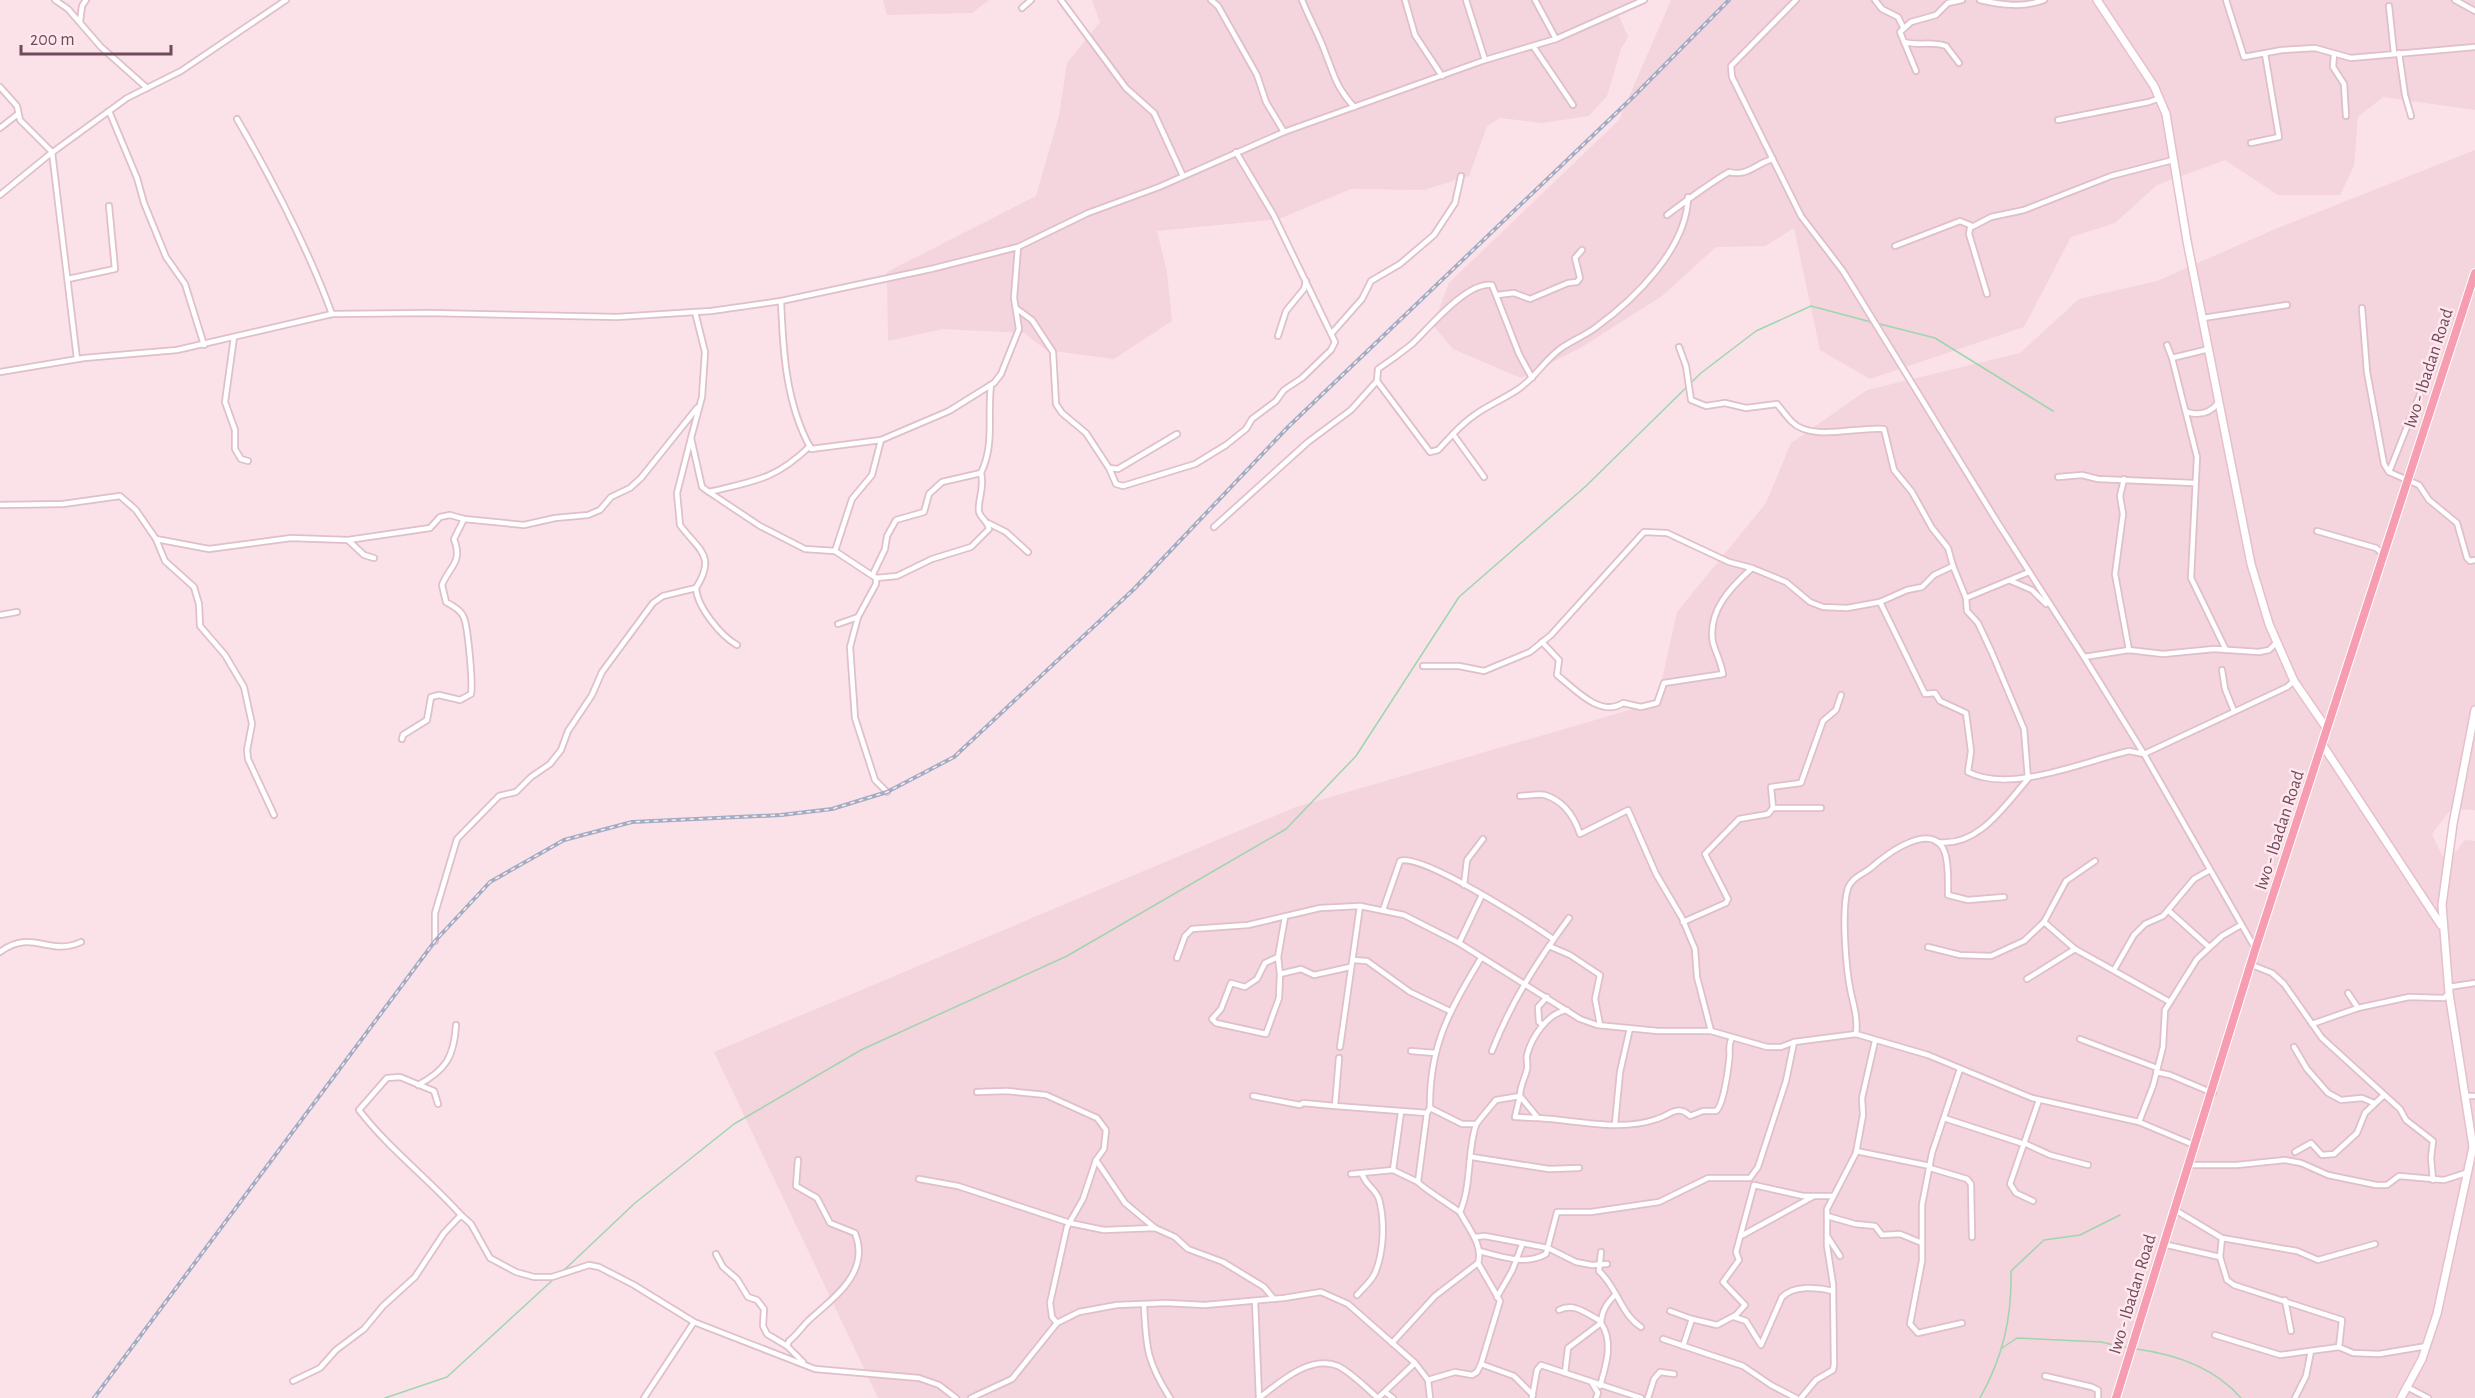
<svg xmlns="http://www.w3.org/2000/svg" width="2475" height="1398" font-family="'Alegreya Sans',sans-serif">
	<style>
		.residential { fill: #f4d4dd }
		.lines { fill: none; stroke-linecap: round; stroke-linejoin: round }
		.stream { stroke: #9fd5af; stroke-width: 1.5 }
		.street-casing { stroke: #dfbfcb; stroke-width: 8 }
		.secondary-casing { stroke: #e5bfcd; stroke-width: 10 }
		.primary-casing { stroke: #fff; stroke-width: 10 }
		.street { stroke: #fff; stroke-width: 4.5 }
		.secondary { stroke: #fff; stroke-width: 7 }
		.primary { stroke: #f79db1; stroke-width: 8 }
		.rail-casing { stroke: #a2acc3; stroke-width: 4 }
		.rail { stroke: #fee8ed; stroke-width: 1.5; stroke-dasharray: 4.5; stroke-linecap: butt }
		.labels { text-anchor: middle; stroke-width: 5; stroke-linejoin: round; paint-order: stroke }
		.street-label { font-size: 18px; fill: #714a5d; stroke: #fee8ed }
	</style>
	<rect width="100%" height="100%" fill="#fbe2e8"/>
	<g class="residential">
		<path d="M883 0H989L972 13 887 15Z"/>
		<path d="M1092 0H1635L1616 9 1628 37 1621 49 1607 96 1589 116 1542 123 1500 118 1487 126 1469 176 1424 190 1351 189 1279 219 1157 231 1167 272 1172 321 1114 359 1046 350 1024 333 943 329 888 341 887 272 1036 196 1059 116 1067 63 1100 22Z"/>
		<path d="M1671 0H2475V110L2383 97 2358 117 2354 166 2340 195H2278L2225 160 2157 185 2115 223 2071 237 2024 327 1870 379 1820 350 1794 228 1765 246 1716 247 1662 296 1582 347 1521 378 1453 349 1433 325 1449 283 1619 120Z"/>
		<path d="M2475 150V810L2451 809 2432 834 2446 864 2465 840 2475 841V1398H878L714 1052 1296 807 1657 702 1677 612 1766 503 1791 443 1867 390 2020 353 2079 299 2157 281 2273 230Z"/>
	</g>
	<g class="lines">
		<g class="stream">
			<path d="M1876 323 1935 338 2053 411"/>
			<path d="M562 1272 635 1203 734 1124 861 1050 1067 956 1286 829 1356 756 1459 597 1586 486 1701 373 1756 331 1811 306 1871 322"/>
			<path d="M2002 1348 2017 1338 2101 1342 2128 1348"/>
			<path d="M2136 1349C2175 1354 2214 1367 2241 1398"/>
			<path d="M385 1398 447 1377 556 1277"/>
			<path d="M1980 1398C2003 1357 2012 1318 2011 1271L2044 1240 2080 1235 2120 1215"/>
		</g>
		<defs>
			<g id="street">
				<path d="M55 0 68 9 101 47 147 88"/>
				<path d="M1061 0 1126 88 1154 113 1183 176"/>
				<path d="M1211 0 1218 6 1257 75 1266 102 1284 132"/>
				<path d="M1302 0C1309 18 1319 35 1325 52 1335 77 1335 85 1354 107"/>
				<path d="M1405 0 1415 35 1442 76"/>
				<path d="M1466 0 1485 60"/>
				<path d="M1535 0 1556 39"/>
				<path d="M1796 0 1731 66 1732 77 1801 216 1843 271 1996 520 2084 657 2144 754 2255 948"/>
				<path d="M1875 0 1882 9 1898 17 1903 27"/>
				<path d="M1980 0C2002 5 2023 8 2044 0"/>
				<path d="M2226 0 2244 57 2282 50 2315 48 2351 58 2475 47"/>
				<path d="M2455 0 2475 11"/>
				<path d="M2389 6 2394 53"/>
				<path d="M1022 8 1031 0"/>
				<path d="M80 22 82 6 86 0"/>
				<path d="M1904 42C1918 46 1932 41 1946 46L1959 63"/>
				<path d="M1533 46 1573 105"/>
				<path d="M2399 53 2405 95 2411 116"/>
				<path d="M2334 54 2333 67 2344 84 2346 116"/>
				<path d="M1916 71 1900 32 1911 22 1936 15 1948 3 1962 0"/>
				<path d="M0 87 17 106 20 120 52 152 77 359"/>
				<path d="M109 111 137 178 144 203 166 257 185 284 204 345"/>
				<path d="M237 119C273 181 307 246 332 314"/>
				<path d="M2058 120 2149 102 2160 98"/>
				<path d="M0 128 18 114"/>
				<path d="M2251 143 2279 137 2265 54"/>
				<path d="M0 195 50 154 127 98 181 71 286 0"/>
				<path d="M1667 215C1687 200 1707 185 1729 172 1748 177 1756 163 1773 159"/>
				<path d="M1895 246 1960 221 1972 226"/>
				<path d="M68 279 115 269 109 206"/>
				<path d="M1987 294 1969 234 1970 228 1991 217 2024 210 2111 176 2173 160"/>
				<path d="M1497 295 1514 293 1530 299 1568 283 1577 282 1580 278 1575 258 1582 250"/>
				<path d="M781 301C783 352 786 404 811 449L881 440"/>
				<path d="M2362 308 2367 372 2384 464 2389 472 2419 485 2429 500 2457 523 2467 558 2470 561 2475 560"/>
				<path d="M1017 309 1032 320 1053 352 1056 404 1062 413 1086 433 1109 468 1118 469 1177 434"/>
				<path d="M695 312 705 352 702 397 691 438 702 487 709 492C754 481 775 480 810 446"/>
				<path d="M2203 318 2287 305"/>
				<path d="M1332 333 1362 299 1371 281 1400 264 1434 235 1455 203 1461 176"/>
				<path d="M1278 336 1286 311 1304 289 1306 281"/>
				<path d="M234 337 225 402 235 430V449L241 459 248 461"/>
				<path d="M2167 345 2172 358 2209 349"/>
				<path d="M1679 347 1686 366 1691 400 1706 406 1725 403 1746 408 1777 404C1782 410 1787 417 1792 422 1812 442 1859 426 1884 429L1894 470 1912 492 1932 528 1948 548 1953 566"/>
				<path d="M2172 358 2197 457 2191 578 2226 650"/>
				<path d="M0 372 84 358 177 350 332 314 429 313 617 317 711 311 781 301 931 269 1018 247 1088 213 1159 187 1284 132 1485 60 1556 39 1644 0"/>
				<path d="M1377 381 1430 452 1438 450 1453 434"/>
				<path d="M2187 412C2199 416 2210 413 2218 403"/>
				<path d="M691 438 677 493 680 525C698 550 717 555 696 588 697 607 721 636 737 645"/>
				<path d="M1109 468 1116 484 1123 486 1195 464 1226 445 1246 429 1252 419 1276 401 1284 390 1302 378 1331 350 1335 342 1273 214 1236 152"/>
				<path d="M2389 472 2434 359"/>
				<path d="M1484 477 1453 434C1477 409 1490 407 1517 390 1534 379 1544 361 1560 349 1571 341 1584 336 1595 328 1635 299 1687 248 1688 197"/>
				<path d="M2058 477 2082 475 2098 479 2194 483"/>
				<path d="M2124 479 2120 496 2123 514 2115 574 2129 650"/>
				<path d="M709 492 760 526 805 549 835 551 876 578V584L858 617 850 647 855 718 875 780 887 792"/>
				<path d="M0 505 63 504 120 496 136 510 156 539 165 561 194 587 199 604 200 626 225 655 244 687 252 724 247 750 248 759 274 815"/>
				<path d="M988 523 1006 532 1028 552"/>
				<path d="M1214 527 1308 442 1351 410 1377 381 1378 369C1390 361 1401 353 1412 344 1429 328 1467 281 1492 285L1519 354 1532 378"/>
				<path d="M2317 531 2376 548 2383 554"/>
				<path d="M156 539 209 549 291 538 348 540"/>
				<path d="M835 551 852 499 872 475 881 440 949 411 994 383 1001 374 1019 329 1014 298 1018 247"/>
				<path d="M374 558 364 555 348 540 430 528 440 517 450 515 464 519 524 525 555 518 588 515 600 510 611 497 630 488 641 478 697 408"/>
				<path d="M873 574 885 549 887 536 896 520 924 512 929 494 942 482 981 473"/>
				<path d="M876 578 897 576 932 559 971 547 989 529C988 521 981 519 979 512 977 501 985 489 981 473 995 444 987 416 991 385"/>
				<path d="M2011 581 2032 590 2046 604"/>
				<path d="M1880 602 1925 694 1935 693 1940 701 1966 713 1971 751 1968 772C2011 794 2085 761 2129 751L2144 754 2287 687 2294 681"/>
				<path d="M0 615 17 612"/>
				<path d="M838 624 858 617"/>
				<path d="M1542 642 1559 660 1557 675C1575 689 1600 718 1623 703L1641 707 1657 703 1664 683 1723 674C1721 662 1716 653 1713 643 1707 611 1731 587 1752 568L1786 582 1810 602 1823 607 1847 608 1880 602 1907 590 1922 587 1934 575 1953 566 1966 598 2029 572"/>
				<path d="M2084 657 2129 650 2163 654 2214 649 2259 652 2269 650 2277 642"/>
				<path d="M1423 666H1459L1484 671 1530 652 1551 635 1644 532 1667 533 1729 562 1752 568"/>
				<path d="M2222 670 2225 689 2234 711"/>
				<path d="M402 739 403 735 427 720 431 697 439 695 460 700 471 694C473 683 468 628 464 618 461 610 453 606 446 602L442 585C450 565 463 563 454 539L464 519"/>
				<path d="M1520 796C1527 796 1539 793 1545 795 1564 801 1574 816 1580 834L1628 810 1656 874 1682 918 1695 949 1697 977 1711 1031"/>
				<path d="M1773 808 1771 787 1801 783 1823 721 1836 710 1841 695"/>
				<path d="M1937 842C1978 848 2004 806 2028 779L2024 729 1992 653 1978 623 1967 611 1966 598"/>
				<path d="M1464 885 1467 860 1483 839"/>
				<path d="M1383 910 1400 861C1420 852 1532 924 1553 939"/>
				<path d="M2169 911 2209 947"/>
				<path d="M1683 922 1726 903 1728 899 1705 854 1739 819 1768 814 1773 808H1821"/>
				<path d="M2044 922 2075 949 2170 1002"/>
				<path d="M435 941V913L457 839 499 796 516 792 531 777 550 764 561 750 568 731 592 695 602 672 653 603 663 596 696 588"/>
				<path d="M1459 943 1482 895"/>
				<path d="M1549 946 1570 955 1600 975 1595 999 1600 1025"/>
				<path d="M1928 947 1960 955 1991 956 2024 941 2044 922 2066 881 2095 861"/>
				<path d="M0 952C32 928 49 957 81 942"/>
				<path d="M1278 957 1265 963 1257 979 1245 987 1231 983 1221 1009 1212 1019 1216 1023 1266 1034 1279 998 1280 974 1301 969 1314 975 1350 967"/>
				<path d="M1177 958 1185 936 1192 929 1248 925 1320 908 1360 906 1404 915 1459 943 1580 1019 1597 1025 1658 1031H1711L1767 1047H1781L1794 1042 1856 1034 1928 1055 2032 1098 2139 1122 2194 1145"/>
				<path d="M1353 960 1367 961 1410 992 1450 1011"/>
				<path d="M2252 965 2272 973 2284 984 2322 1038 2400 1109 2406 1120 2433 1141 2431 1158 2433 1180"/>
				<path d="M2114 970 2134 935 2145 924 2163 916 2194 879 2210 870"/>
				<path d="M1280 974 1278 957 1285 917"/>
				<path d="M2027 979 2075 949"/>
				<path d="M2449 987 2475 983"/>
				<path d="M2348 993 2358 1008"/>
				<path d="M2312 1024 2358 1008 2409 997 2444 998 2449 993"/>
				<path d="M1543 1025 1539 1022 1538 1007 1547 997"/>
				<path d="M1856 1034C1858 1019 1854 1007 1851 993 1846 971 1841 909 1848 888 1852 877 1864 874 1872 867 1886 854 1934 819 1945 853 1949 866 1948 881 1948 895L1968 900 2004 897"/>
				<path d="M2080 1039 2157 1068"/>
				<path d="M1340 1047 1360 906"/>
				<path d="M2294 1047 2307 1069 2328 1093 2341 1100 2362 1098 2374 1103"/>
				<path d="M1411 1051 1435 1053"/>
				<path d="M1492 1051C1511 1002 1538 960 1569 918"/>
				<path d="M1960 1069 1932 1153 1922 1205V1261L1910 1324 1918 1333 1962 1323"/>
				<path d="M2156 1072 2170 1075 2213 1093"/>
				<path d="M418 1085C446 1070 454 1057 456 1025"/>
				<path d="M977 1092 1007 1091 1046 1095 1097 1118 1106 1130 1104 1149 1096 1160 1083 1199 1067 1227 1050 1303 1052 1317 1057 1323"/>
				<path d="M1253 1096 1300 1105 1303 1103 1335 1106 1339 1058"/>
				<path d="M1520 1096 1538 1118C1576 1120 1620 1132 1657 1119 1670 1115 1678 1104 1690 1116L1703 1111H1716C1723 1106 1728 1072 1729 1061 1731 1052 1727 1046 1732 1038"/>
				<path d="M1520 1096 1515 1117 1536 1118"/>
				<path d="M2466 1096H2475"/>
				<path d="M438 1104 434 1091 400 1077 387 1078 359 1110C389 1149 428 1178 461 1215"/>
				<path d="M1335 1106 1427 1113"/>
				<path d="M1430 1108 1462 1124H1476"/>
				<path d="M1401 1112 1393 1170 1418 1182"/>
				<path d="M1944 1118 2024 1144"/>
				<path d="M2139 1122 2153 1086 2163 1047 2165 1010 2197 959 2222 936 2241 925"/>
				<path d="M1615 1124 1620 1072 1630 1028"/>
				<path d="M2024 1143 2050 1155 2088 1165"/>
				<path d="M1856 1151 1930 1166"/>
				<path d="M2295 1152 2311 1143 2322 1155 2334 1154 2357 1133 2365 1113 2384 1095"/>
				<path d="M1472 1157 1549 1169 1579 1168"/>
				<path d="M798 1160 796 1186 817 1198 830 1223 855 1233C871 1273 833 1298 808 1321 801 1328 797 1335 789 1341L787 1346 803 1362"/>
				<path d="M1096 1160 1125 1203 1155 1228"/>
				<path d="M2188 1165H2237L2285 1160 2301 1163 2328 1175 2376 1185H2387L2399 1176 2444 1180 2466 1173"/>
				<path d="M1930 1168 1967 1179 1971 1184 1972 1237"/>
				<path d="M1351 1174 1393 1170"/>
				<path d="M919 1179 958 1186 1070 1223 1104 1230 1155 1228 1175 1237 1188 1249 1223 1262 1264 1287 1274 1299"/>
				<path d="M1754 1185 1803 1196H1833"/>
				<path d="M2033 1201 2016 1193 2010 1184 2039 1100"/>
				<path d="M2175 1210 2222 1238 2297 1251 2318 1260 2375 1244"/>
				<path d="M1460 1212C1453 1207 1420 1186 1418 1182L1427 1113 1430 1108C1429 1045 1450 1010 1481 958"/>
				<path d="M1827 1216 1855 1224 1875 1226 1882 1235 1900 1234 1922 1243"/>
				<path d="M1741 1236 1814 1196"/>
				<path d="M1827 1236 1840 1256"/>
				<path d="M1475 1237 1485 1236 1548 1248 1576 1262 1592 1265 1607 1264"/>
				<path d="M2163 1244 2220 1257 2227 1280 2234 1285 2342 1320 2339 1347"/>
				<path d="M1479 1251C1500 1256 1525 1266 1546 1254L1557 1212H1591L1659 1202 1708 1178H1750L1758 1167 1786 1081 1794 1042"/>
				<path d="M1601 1252 1599 1271C1617 1287 1620 1313 1641 1327"/>
				<path d="M716 1254 723 1267 737 1279 748 1297 757 1300 764 1309 763 1326 767 1334 787 1346"/>
				<path d="M2220 1257 2222 1238"/>
				<path d="M1357 1295C1363 1288 1371 1282 1375 1273 1384 1252 1385 1221 1379 1199 1375 1188 1364 1184 1362 1173"/>
				<path d="M1497 1297 1512 1271 1522 1245"/>
				<path d="M2285 1300 2291 1331"/>
				<path d="M1255 1301 1259 1398"/>
				<path d="M1144 1306C1146 1348 1147 1362 1170 1398"/>
				<path d="M1559 1310C1574 1302 1587 1314 1601 1321"/>
				<path d="M1670 1311 1692 1319"/>
				<path d="M1734 1317 1746 1321 1761 1345 1782 1297C1794 1285 1818 1287 1833 1291"/>
				<path d="M2215 1335 2280 1355 2339 1347 2353 1353 2379 1354 2427 1346"/>
				<path d="M1663 1339 1743 1366 1771 1385 1796 1398"/>
				<path d="M1392 1343 1435 1296 1478 1263C1484 1245 1467 1227 1460 1212 1472 1184 1467 1151 1476 1125 1477 1122 1492 1105 1496 1100L1520 1096C1520 1085 1525 1079 1527 1069 1528 1064 1526 1059 1527 1055 1532 1036 1548 1013 1567 1010"/>
				<path d="M1683 1346 1692 1319 1717 1325 1736 1315 1745 1305 1723 1282 1739 1260 1736 1252 1754 1185"/>
				<path d="M1481 1364 1514 1376 1533 1395"/>
				<path d="M1565 1373 1568 1348 1601 1323"/>
				<path d="M2045 1376 2092 1387 2098 1390V1398"/>
				<path d="M1428 1380 1455 1372 1472 1375 1477 1372 1481 1364 1500 1301 1478 1263"/>
				<path d="M293 1381 320 1368 336 1350 364 1329 383 1306 415 1277 444 1233 461 1215 471 1224 490 1258 516 1272 534 1277H552L589 1265 599 1267 634 1285 694 1322 815 1369 919 1378 939 1385 956 1398"/>
				<path d="M1592 1383 1598 1393 1596 1398"/>
				<path d="M1600 1386C1606 1365 1614 1342 1601 1323 1602 1310 1607 1303 1616 1294"/>
				<path d="M2407 1387 2428 1398"/>
				<path d="M1385 1392 1393 1398"/>
				<path d="M644 1398 694 1322"/>
				<path d="M971 1398 1012 1379 1057 1323 1079 1312 1117 1305 1166 1303 1205 1305 1284 1298 1321 1292 1348 1304 1415 1363 1428 1380 1430 1398"/>
				<path d="M1259 1398C1279 1383 1310 1354 1338 1366 1352 1373 1366 1388 1378 1398"/>
				<path d="M1378 1398 1415 1363"/>
				<path d="M1532 1398 1537 1370 1541 1365 1641 1398"/>
				<path d="M1648 1398 1654 1379 1660 1372 1674 1374"/>
				<path d="M1801 1398 1816 1380 1833 1370 1834 1364 1833 1284 1827 1246V1209L1856 1153 1863 1115 1862 1098 1875 1041"/>
				<path d="M2295 1398 2306 1376 2311 1351"/>
			</g>
			<g id="secondary">
				<path d="M2097 0 2154 86 2166 114 2187 241 2251 564 2269 624 2294 681 2327 729"/>
				<path d="M2322 744 2441 925"/>
				<path d="M2401 1398 2422 1359 2437 1314 2473 1147 2449 993 2442 905 2453 824 2475 710"/>
			</g>
			<path id="primary" d="M2116 1398 2255 950 2475 273"/>
		</defs>
		<use href="#street" class="street-casing"/>
		<use href="#secondary" class="secondary-casing"/>
		<use href="#primary" class="primary-casing"/>
		<use href="#street" class="street"/>
		<use href="#secondary" class="secondary"/>
		<use href="#primary" class="primary"/>
		<defs>
			<path id="rail" d="M94 1398 435 941 490 882 564 840 632 822 781 815 832 809 887 792 954 757 1134 589 1288 427 1633 97 1729 0"/>
		</defs>
		<use href="#rail" class="rail-casing"/>
		<use href="#rail" class="rail"/>
	</g>
	<g class="labels">
		<g class="street-label">
			<text transform="translate(2428 368) rotate(-72)" y="6">Iwo - Ibadan Road</text>
			<text transform="translate(2279 830) rotate(-72)" y="6">Iwo - Ibadan Road</text>
			<text transform="translate(2132 1294) rotate(-73)" y="6">Iwo - Ibadan Road</text>
		</g>
	</g>
	<path d="M21 45v9h150v-9" fill="none" stroke="#714a5d" stroke-width="3"/>
	<text x="30" y="45" font-size="18" fill="#714a5d" stroke="#fee8ed" stroke-width="4.5" paint-order="stroke">200 m</text>
</svg>
